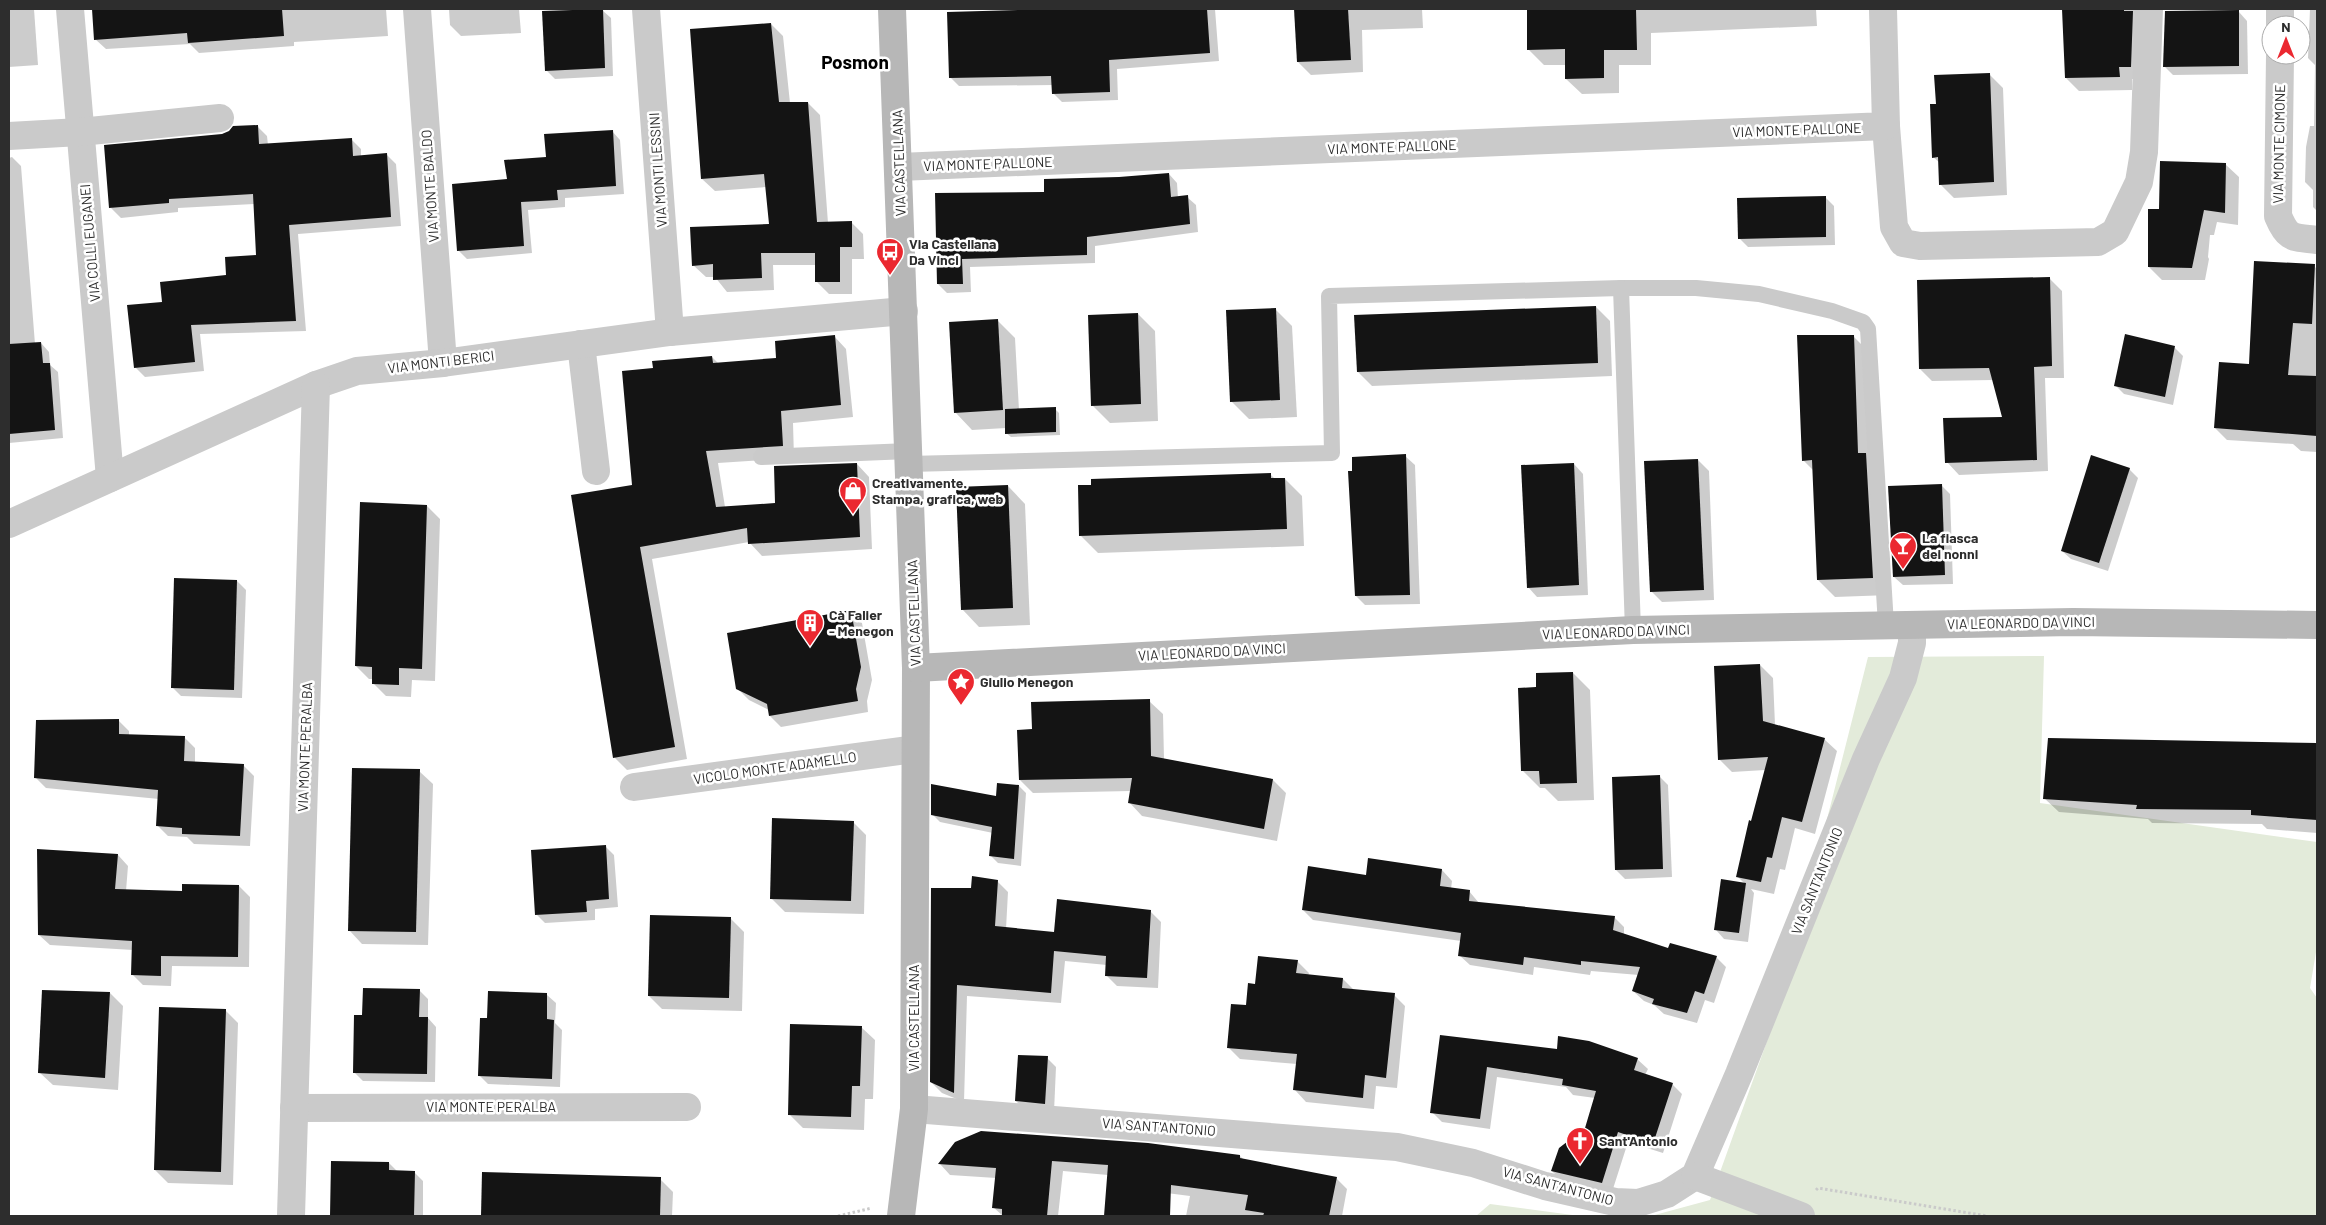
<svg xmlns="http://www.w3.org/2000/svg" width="2326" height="1225" font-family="Barlow,sans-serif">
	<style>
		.green { fill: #e3ebda }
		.shadow { fill: #0003 }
		.building { fill: #141414 }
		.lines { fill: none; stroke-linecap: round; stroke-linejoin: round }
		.path { stroke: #cacaca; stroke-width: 3; stroke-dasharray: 2.5 2.5; stroke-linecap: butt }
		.lane { stroke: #cacaca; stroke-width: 16 }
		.street { stroke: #cacaca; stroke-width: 28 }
		.secondary { stroke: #b7b7b7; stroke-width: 28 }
		.labels { text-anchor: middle; stroke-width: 5; stroke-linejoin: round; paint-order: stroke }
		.street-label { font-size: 14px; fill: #2d2d2d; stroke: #fff }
		.poi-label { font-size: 14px; font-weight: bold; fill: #2d2d2d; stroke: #fff; text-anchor: start }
		.district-label { font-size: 19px; font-weight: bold; fill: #000; stroke: #fff }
	</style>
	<rect width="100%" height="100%" fill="#fff"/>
	<g class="green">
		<path d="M2044 656 2040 803 2317 842V946L2310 988 2317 998V1213L2315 1216H1651L1710 1200 1780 1005 1868 657Z"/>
		<path d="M1490 1204 1580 1216H1476Z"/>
	</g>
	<g class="shadow">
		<path d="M9 9H34L38 65 9 67Z"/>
		<path d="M93 9H386L388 36 294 42V46L199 53 190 44 106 49 95 39Z"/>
		<path d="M449 9H519L521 33 461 36 450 25Z"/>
		<path d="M1050 9H1215L1219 61 1117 69 1118 100 1062 102 1053 93V85L959 86 950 77Z"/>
		<path d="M1295 9H1422L1423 28 1362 30 1363 72 1311 75 1298 62Z"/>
		<path d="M1528 9H1816L1817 26 1651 33V65H1619V93L1582 94 1566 79V65H1544L1529 50Z"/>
		<path d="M2064 9H2136L2144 79H2132V90L2079 91 2066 78Z"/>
		<path d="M2310 9H2317V211L2313 207V190L2305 182 2306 147 2310 126H2314L2315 65 2308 58Z"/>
		<path d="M602 10 611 18 613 76 555 79 546 70Z"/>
		<path d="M2239 12 2247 21 2248 74 2173 75 2164 66Z"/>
		<path d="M771 24 783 36 790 103H808L820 115 828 223 851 222 863 234 864 259H852V294H829L817 282 816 265H773L774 290 727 292 715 277H706L693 265 770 225 766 187 715 191 702 179Z"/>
		<path d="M1989 74 2003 88 2007 195 1954 198 1941 185 1940 163 1933 157 1937 105Z"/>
		<path d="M257 126 267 136 268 145 351 139 361 149V156L386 154 396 164 401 226 298 234 306 331 200 334 204 371 145 377 135 367 164 303 228 277 257 256 254 204 178 208V212L121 218 111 208 222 135Z"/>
		<path d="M612 131 620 140 624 194 565 198V207L528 210 532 253 467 259 458 250 508 180 547 158Z"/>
		<path d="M12 157 21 166 35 344 41 343 49 352 50 365 58 372 63 438 9 443V158Z"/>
		<path d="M2225 164 2239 177 2238 225 2217 222 2214 235H2210L2208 257 2209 259 2205 280H2162L2149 267 2160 211Z"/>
		<path d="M1169 174 1177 183 1178 198 1187 197 1196 205 1198 232 1095 246V263L970 267 971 292 947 293 938 284 937 194 1045 193 1119 178Z"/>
		<path d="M1825 197 1834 206 1835 245 1748 247 1739 238Z"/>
		<path d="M2314 266 2317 269V452L2301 451 2293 444 2227 440 2215 428 2250 365Z"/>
		<path d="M2050 279 2062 291 2064 378H2045L2048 471 1959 475 1947 462 2003 418 1993 380 1932 381 1920 369Z"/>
		<path d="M1596 307 1610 321 1612 376 1372 386 1358 372Z"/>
		<path d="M1275 309 1292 326 1297 417 1249 419 1232 402Z"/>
		<path d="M1138 314 1155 331 1158 421 1110 423 1092 405Z"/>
		<path d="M997 320 1015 338 1019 410 1055 409 1059 413 1060 435 1011 437 1006 433V428L972 430 955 412Z"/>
		<path d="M834 336 846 349 853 417 793 423 794 458 718 463 725 507 777 505 857 464 869 477 872 549 762 556 749 542 652 559 687 759 627 770 615 758 633 486 654 369 712 357 719 364 778 359Z"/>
		<path d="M1853 336 1870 353 1890 595 1835 597 1818 580 1814 471 1803 460Z"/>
		<path d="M2175 348 2183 356 2173 405 2124 394 2115 385Z"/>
		<path d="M1405 456 1415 465 1420 604 1365 605 1356 596Z"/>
		<path d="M1698 460 1709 471 1714 600 1662 602 1651 591Z"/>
		<path d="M1574 464 1583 474 1588 595 1537 597 1528 587Z"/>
		<path d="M2129 469 2138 478 2108 571 2071 559 2062 551Z"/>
		<path d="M1270 474 1275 479H1285L1302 496 1304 546 1098 553 1081 536Z"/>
		<path d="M1941 485 1950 494 1953 584 1903 585 1894 577Z"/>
		<path d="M1008 486 1025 504 1030 625 979 627 962 609Z"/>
		<path d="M427 506 440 519 435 681 412 680 411 697 386 696 373 683V679H369L356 666Z"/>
		<path d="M237 581 246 590 242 698 181 696 172 687Z"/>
		<path d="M851 612 862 623 872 680 867 701 868 712 781 727 770 716 769 710 749 700 737 688Z"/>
		<path d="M1760 665 1773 678 1775 725 1824 739 1837 751 1815 834 1795 828 1785 870 1780 869 1774 894 1751 889 1754 893 1748 942 1724 939 1716 930 1745 884 1737 876 1765 770 1732 772 1719 759Z"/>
		<path d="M1573 673 1590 690 1594 800 1558 801 1545 788H1540L1523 771 1537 688Z"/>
		<path d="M1149 701 1163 714 1164 759 1273 780 1286 793 1277 841 1142 816 1129 802 1131 791 1033 793 1020 780 1033 730Z"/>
		<path d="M119 721 129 731V736L184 737 195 748V763L243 765 254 776 250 846 194 844 187 837 168 836 158 826 159 799 46 788 36 778Z"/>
		<path d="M2049 739 2317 744V833L2267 829 2262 824 2152 823 2148 819 2059 812 2044 798Z"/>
		<path d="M419 771 433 784 428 945 362 944 349 930Z"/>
		<path d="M1659 776 1668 785 1672 877 1625 879 1616 870Z"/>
		<path d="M1019 786 1026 793 1021 866 998 863 991 856 993 833 940 822 932 814 997 798Z"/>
		<path d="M853 822 866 835 864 914 785 912 771 898Z"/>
		<path d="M605 846 614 855 618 907 595 909V920L545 923 537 915Z"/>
		<path d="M118 855 128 866 126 891 183 892 239 886 250 897 249 967 172 966 171 986 143 985 132 974 133 950 50 945 39 935Z"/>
		<path d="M1442 870 1452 881 1451 889 1469 891 1479 903 1614 917 1624 927V935L1669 950 1716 957 1726 967 1714 1003 1705 1000 1697 1023 1664 1014 1654 1005 1644 1001 1633 991 1639 975 1591 971 1590 975 1534 967 1533 975 1470 965 1459 955 1461 941 1313 920 1303 910 1367 876Z"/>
		<path d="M997 881 1008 892 1006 929 1055 934 1150 911 1161 922 1158 988 1117 986 1106 975 1107 965 1065 961 1061 1003 967 996 964 1102 942 1093 931 1082 972 890Z"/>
		<path d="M731 919 744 932 742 1011 662 1009 649 996Z"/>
		<path d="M1297 961 1309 973 1308 976 1343 979 1354 990 1394 995 1405 1006 1397 1088 1376 1086 1374 1109 1306 1102 1295 1090 1297 1064 1240 1059 1228 1047 1256 985Z"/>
		<path d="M419 990 428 999V1018L436 1027 435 1082 363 1081 354 1072 363 1016Z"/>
		<path d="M110 993 123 1006 118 1090 53 1085 39 1072Z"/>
		<path d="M547 995 556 1003 555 1023 562 1030 560 1087 488 1084 479 1075 488 1020Z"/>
		<path d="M225 1010 238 1023 233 1185 168 1183 155 1170Z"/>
		<path d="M861 1027 875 1040 873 1099H865L864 1130 803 1128 790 1115Z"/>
		<path d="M1441 1037 1637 1059 1648 1069 1645 1075 1672 1084 1682 1094 1663 1153 1628 1142 1612 1192 1562 1181 1552 1171 1586 1129 1595 1098 1573 1095 1566 1087 1497 1077 1490 1129 1442 1122 1432 1112Z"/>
		<path d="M1047 1058 1056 1067 1054 1112 1025 1110 1016 1101Z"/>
		<path d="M956 1143 1240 1156 1244 1160 1336 1178 1347 1189 1342 1216H1186L1190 1196 1143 1190 1141 1216H1105L1108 1175 1063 1171 1058 1216H1003L993 1207 996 1178 950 1175 940 1164Z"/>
		<path d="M332 1162 389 1163 398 1172H414L423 1181V1216H331Z"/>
		<path d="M484 1173 660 1179 673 1192 672 1216H483Z"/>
	</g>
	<g class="building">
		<path d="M92 9H282L284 36 188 43 187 33 94 40Z"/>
		<path d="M603 9 605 68 545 71 542 11Z"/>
		<path d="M1049 9H1207L1210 53 1109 60 1110 92 1052 94 1051 76 949 78 947 12Z"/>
		<path d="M1294 9H1348L1351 60 1297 62Z"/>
		<path d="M1527 9H1636L1637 50H1604V78L1565 79V49L1527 50Z"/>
		<path d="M2062 9H2124V11H2133L2131 67H2119L2120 77 2065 78Z"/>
		<path d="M2239 10V66L2163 67 2165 11Z"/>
		<path d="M771 23 779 102H808L817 222 852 221V247H840V282H815V253H761L762 278 713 280V264L692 266 690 227 769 224 764 174 701 179 690 29Z"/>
		<path d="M1990 73 1994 182 1939 185 1938 157 1932 158 1930 104H1936L1934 75Z"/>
		<path d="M258 125 259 144 352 138 353 156 387 153 391 217 289 225 296 321 191 325 195 362 134 368 127 305 162 302 160 282 226 275 225 257 256 255 253 194 169 199V203L109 208 104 145 222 134 229 131 233 126Z"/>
		<path d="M613 130 616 186 557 190 558 200 521 202 524 246 457 251 452 184 507 179 504 160 546 157 544 134Z"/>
		<path d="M2160 161 2226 163 2225 213 2204 210 2192 268 2148 267V209H2159Z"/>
		<path d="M1169 173 1171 197 1188 195 1190 224 1087 237V255L962 259 963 284H937L935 193 1044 192V179L1119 177Z"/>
		<path d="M1826 196V237L1738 239 1737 198Z"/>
		<path d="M2254 261 2315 264 2312 324 2293 323 2288 375 2317 376V436L2214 428 2219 362 2249 364Z"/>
		<path d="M2050 277 2052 366 2034 367 2037 460 1945 463 1943 418 2002 417 1989 368 1919 369 1917 280Z"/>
		<path d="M1596 306 1598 363 1357 372 1354 315Z"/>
		<path d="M1276 308 1280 400 1230 402 1226 310Z"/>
		<path d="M1138 313 1141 404 1091 406 1088 315Z"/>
		<path d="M998 319 1003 410 954 413 949 322Z"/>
		<path d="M2125 334 2175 346 2165 397 2114 386Z"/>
		<path d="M835 335 841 405 781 411 783 446 706 451 716 507 775 503 774 466 857 463 860 537 748 544 747 528 640 547 675 747 613 758 571 495 632 485 622 371 653 368 652 361 712 356 713 363 776 358 775 341Z"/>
		<path d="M1797 335H1854L1858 453H1866L1873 578 1817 580 1812 460 1802 461Z"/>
		<path d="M41 342 43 363H50L55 430 9 434V344Z"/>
		<path d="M1056 407V432L1005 434V409Z"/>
		<path d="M1406 454 1410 595 1355 596 1348 471H1352V457Z"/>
		<path d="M2091 455 2130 468 2099 563 2061 551Z"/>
		<path d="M1698 459 1704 590 1650 592 1644 461Z"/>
		<path d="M1574 463 1579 585 1527 588 1521 465Z"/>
		<path d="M1271 473V478H1285L1287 529 1079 536 1078 485H1091V479Z"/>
		<path d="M1942 484 1945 575 1893 577 1888 486Z"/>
		<path d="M1008 485 1013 608 961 610 956 487Z"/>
		<path d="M360 502 427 505 422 669 399 668V685L372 684V667L355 666Z"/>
		<path d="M174 578 237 580 234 690 171 688Z"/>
		<path d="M851 610 861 667 856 689 858 701 769 716 767 704 736 689 727 633Z"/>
		<path d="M1760 664 1763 721 1825 738 1802 822 1782 817 1772 858 1767 857 1761 882 1736 877 1749 820 1751 821 1768 757 1718 760 1714 666Z"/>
		<path d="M1573 672 1577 783 1540 784 1539 771H1521L1518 688 1536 687V673Z"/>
		<path d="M1150 699 1151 756 1273 779 1264 829 1128 803 1132 778 1019 780 1017 730 1032 729 1031 702Z"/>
		<path d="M119 719V734L185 736 184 761 244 764 240 836 182 834V828L156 826 158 790 34 778 36 720Z"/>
		<path d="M2048 738 2317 743V820L2251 815V810L2136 809 2137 805 2043 799Z"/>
		<path d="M352 768 420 769 416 932 348 931Z"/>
		<path d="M1660 775 1663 869 1615 870 1612 777Z"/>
		<path d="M997 783 1019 785 1014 859 989 856 992 827 931 815V784L996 796Z"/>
		<path d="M772 818 854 821 851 901 770 899Z"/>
		<path d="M606 845 609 899 586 901 587 912 535 915 531 850Z"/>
		<path d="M37 849 118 854 115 889 182 891V884L239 885 238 957 161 956V976L131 975 132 941 38 935Z"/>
		<path d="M1368 858 1442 869 1440 886 1470 890 1469 901 1615 916 1613 930 1668 948 1670 943 1717 956 1704 994 1695 991 1687 1013 1652 1004 1654 999 1632 991 1640 967 1581 961V965L1524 957 1523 965 1458 956 1461 933 1302 910 1308 866 1366 875Z"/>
		<path d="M972 876 998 880 995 926 1054 932 1057 899 1151 910 1147 978 1105 976 1106 956 1054 951 1051 993 957 985 954 1093 930 1082 931 888H971Z"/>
		<path d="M1721 879 1746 883 1739 933 1714 930Z"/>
		<path d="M650 915 731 917 729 998 648 996Z"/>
		<path d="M1258 956 1298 960 1296 973 1343 978 1342 988 1395 993 1386 1078 1365 1075 1363 1098 1293 1090 1297 1054 1227 1048 1231 1004 1246 1005 1248 983 1255 984Z"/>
		<path d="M363 988 420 989 419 1017H428L427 1074 353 1073 354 1015H362Z"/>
		<path d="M42 990 110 992 105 1078 38 1073Z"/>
		<path d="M488 991 547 993V1019L554 1020 552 1079 478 1076 480 1018H487Z"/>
		<path d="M159 1007 226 1009 221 1172 154 1170Z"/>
		<path d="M790 1024 862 1026 860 1086H852L851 1117 788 1115Z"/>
		<path d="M1440 1035 1557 1049 1558 1036 1589 1041 1638 1058 1634 1070 1673 1083 1653 1144 1618 1132 1602 1183 1551 1171 1559 1148 1585 1128 1596 1091 1562 1085 1563 1079 1487 1067 1480 1119 1430 1113Z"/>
		<path d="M1018 1055 1048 1056 1045 1104 1015 1101Z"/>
		<path d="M981 1131 1148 1143 1240 1155V1158L1337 1177 1329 1216H1263L1264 1213 1245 1210 1248 1195 1171 1185 1170 1216H1104L1108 1165 1052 1161 1047 1216H1002V1209L992 1208 996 1168 938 1164 955 1142Z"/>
		<path d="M331 1161 389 1162V1170L415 1171 414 1216H330Z"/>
		<path d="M482 1172 661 1177 660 1216H481Z"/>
	</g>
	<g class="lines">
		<g class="path">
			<path d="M1816 1190 1818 1188 1987 1216"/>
			<path d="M838 1216 872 1208"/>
		</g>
		<g class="lane">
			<path d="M1621 288H1696L1759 294 1832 311 1863 322 1868 329 1886 625"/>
			<path d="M761 457 909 451"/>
			<path d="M909 464 1332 453 1329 296 1621 288 1633 630"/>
		</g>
		<g class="street">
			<path d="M70 9 110 478"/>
			<path d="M417 9 443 363"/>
			<path d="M646 9 670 332"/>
			<path d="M2280 25V9"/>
			<path d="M2280 55 2278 216C2288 240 2293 237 2317 240"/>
			<path d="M1886 126 1894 227 1903 243 1920 246 2098 242 2115 232 2139 182 2144 152 2149 9"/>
			<path d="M9 136 80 132 220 118"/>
			<path d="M899 167 1886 126 1883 9"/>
			<path d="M581 344 596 471"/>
			<path d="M9 524 316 385 357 371 443 363 670 332 904 311"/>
			<path d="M634 787 915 749"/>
			<path d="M294 1108 687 1107"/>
			<path d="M914 1109 1397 1147 1473 1163 1545 1186 1615 1202 1638 1203 1667 1194 1695 1176 1739 1074 1866 759 1903 678 1912 643V625"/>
			<path d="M1695 1176 1801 1216"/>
			<path d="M291 1216 316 385"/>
		</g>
		<g class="secondary">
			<path d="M892 9 916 668 914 1109 901 1216"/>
			<path d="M916 668 1633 630 2073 622 2317 625"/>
		</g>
	</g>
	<defs>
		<symbol id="bus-pin" viewBox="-11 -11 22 30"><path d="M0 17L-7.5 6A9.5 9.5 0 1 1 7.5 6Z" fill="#eb2830" stroke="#fff"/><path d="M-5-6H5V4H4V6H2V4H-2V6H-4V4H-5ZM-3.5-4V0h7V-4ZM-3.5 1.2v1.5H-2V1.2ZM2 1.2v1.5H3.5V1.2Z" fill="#fff"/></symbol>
		<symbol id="shop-pin" viewBox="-11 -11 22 30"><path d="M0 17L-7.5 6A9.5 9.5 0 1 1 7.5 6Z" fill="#eb2830" stroke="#fff"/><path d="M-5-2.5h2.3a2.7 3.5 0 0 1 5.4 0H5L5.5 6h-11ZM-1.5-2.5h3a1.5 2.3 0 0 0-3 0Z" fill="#fff"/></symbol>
		<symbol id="bar-pin" viewBox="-11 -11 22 30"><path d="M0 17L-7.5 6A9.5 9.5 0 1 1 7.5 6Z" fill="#eb2830" stroke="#fff"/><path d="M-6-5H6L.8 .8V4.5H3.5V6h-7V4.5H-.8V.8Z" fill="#fff"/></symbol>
		<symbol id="building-pin" viewBox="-11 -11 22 30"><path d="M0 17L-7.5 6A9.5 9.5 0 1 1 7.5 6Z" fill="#eb2830" stroke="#fff"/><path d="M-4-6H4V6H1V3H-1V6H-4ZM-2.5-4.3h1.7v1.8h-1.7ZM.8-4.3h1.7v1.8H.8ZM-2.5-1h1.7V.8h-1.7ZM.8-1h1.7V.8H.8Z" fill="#fff"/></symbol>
		<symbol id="sight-pin" viewBox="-11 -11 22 30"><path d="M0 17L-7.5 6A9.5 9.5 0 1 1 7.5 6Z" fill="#eb2830" stroke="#fff"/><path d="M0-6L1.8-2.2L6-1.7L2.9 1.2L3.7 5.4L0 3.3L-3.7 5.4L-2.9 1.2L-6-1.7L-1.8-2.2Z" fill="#fff"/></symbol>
		<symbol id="church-pin" viewBox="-11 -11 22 30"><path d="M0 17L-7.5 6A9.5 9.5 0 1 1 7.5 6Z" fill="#eb2830" stroke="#fff"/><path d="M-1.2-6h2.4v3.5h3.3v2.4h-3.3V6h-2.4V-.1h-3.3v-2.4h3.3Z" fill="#fff"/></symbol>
	</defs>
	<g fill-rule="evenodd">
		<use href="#bus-pin" x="874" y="236" width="32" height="43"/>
		<use href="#shop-pin" x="837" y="475" width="32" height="43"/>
		<use href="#bar-pin" x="1887" y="530" width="32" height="43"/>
		<use href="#building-pin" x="794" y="607" width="32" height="43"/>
		<use href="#sight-pin" x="945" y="666" width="32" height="43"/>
		<use href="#church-pin" x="1564" y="1125" width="32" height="43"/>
	</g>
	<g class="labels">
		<g class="street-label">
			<text transform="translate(1797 130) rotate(-2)" y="5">VIA MONTE PALLONE</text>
			<text transform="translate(2279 144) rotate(-89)" y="5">VIA MONTE CIMONE</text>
			<text transform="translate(1392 147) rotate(-2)" y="5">VIA MONTE PALLONE</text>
			<text transform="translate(899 163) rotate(-92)" y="5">VIA CASTELLANA</text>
			<text transform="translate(988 164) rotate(-2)" y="5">VIA MONTE PALLONE</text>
			<text transform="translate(658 170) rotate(-94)" y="5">VIA MONTI LESSINI</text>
			<text transform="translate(430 186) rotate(-94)" y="5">VIA MONTE BALDO</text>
			<text transform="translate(90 243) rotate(-95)" y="5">VIA COLLI EUGANEI</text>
			<text transform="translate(441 362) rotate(-7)" y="5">VIA MONTI BERICI</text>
			<text transform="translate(914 613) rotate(-92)" y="5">VIA CASTELLANA</text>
			<text transform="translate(2021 623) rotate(-1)" y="5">VIA LEONARDO DA VINCI</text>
			<text transform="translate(1616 632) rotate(-2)" y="5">VIA LEONARDO DA VINCI</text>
			<text transform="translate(1212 652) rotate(-3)" y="5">VIA LEONARDO DA VINCI</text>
			<text transform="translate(305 747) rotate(-88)" y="5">VIA MONTE PERALBA</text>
			<text transform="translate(775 768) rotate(-8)" y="5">VICOLO MONTE ADAMELLO</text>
			<text transform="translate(1817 881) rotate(-68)" y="5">VIA SANT'ANTONIO</text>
			<text transform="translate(914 1018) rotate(-90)" y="5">VIA CASTELLANA</text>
			<text x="491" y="1112">VIA MONTE PERALBA</text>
			<text transform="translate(1159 1127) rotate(4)" y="5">VIA SANT'ANTONIO</text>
			<text transform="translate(1558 1186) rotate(15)" y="5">VIA SANT'ANTONIO</text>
		</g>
		<g class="poi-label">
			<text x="909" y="249">Via Castellana<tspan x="909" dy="16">Da Vinci</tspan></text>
			<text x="872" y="488">Creativamente.<tspan x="872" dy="16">Stampa, grafica, web</tspan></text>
			<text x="1922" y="543">La fiasca<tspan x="1922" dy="16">dei nonni</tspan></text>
			<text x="829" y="620">Cà Falier<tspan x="829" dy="16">- Menegon</tspan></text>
			<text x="980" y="687">Giulio Menegon</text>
			<text x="1599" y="1146">Sant'Antonio</text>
		</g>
		<g class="district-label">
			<text x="855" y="69">Posmon</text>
		</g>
	</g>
	<rect width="2326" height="1225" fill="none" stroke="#2d2d2d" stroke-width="20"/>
	<g transform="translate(2286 40)"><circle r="24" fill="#ffffff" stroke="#ababab"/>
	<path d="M0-4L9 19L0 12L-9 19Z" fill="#eb2830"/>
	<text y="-8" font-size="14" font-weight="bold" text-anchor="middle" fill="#2d2d2d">N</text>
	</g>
</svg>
